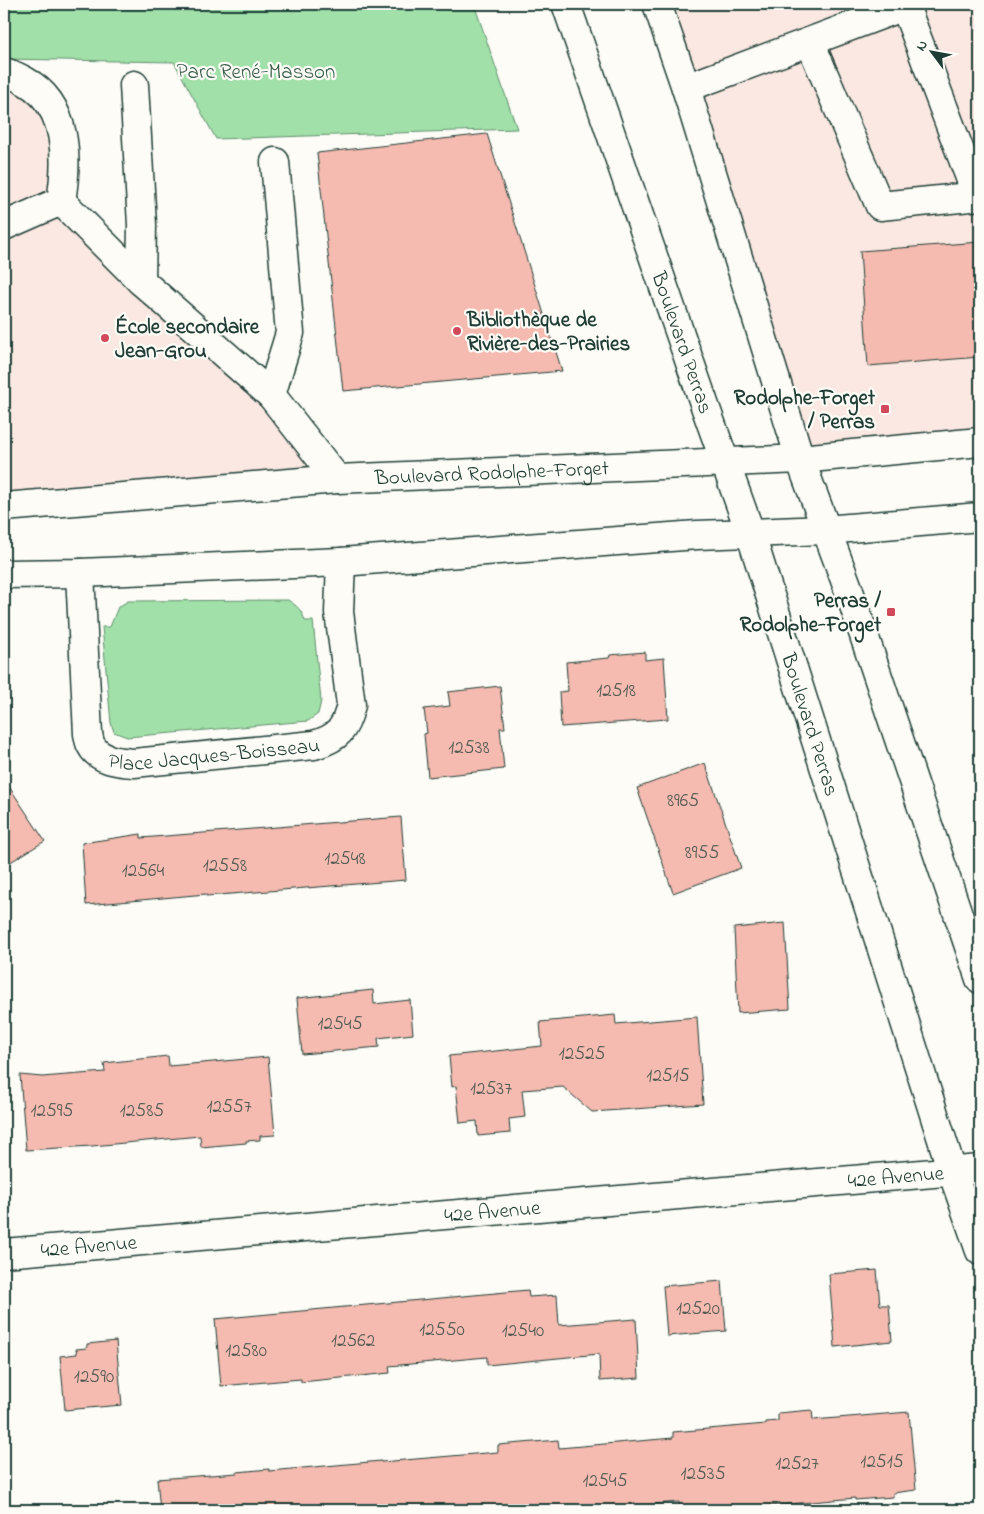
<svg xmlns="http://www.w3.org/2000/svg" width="984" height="1514" font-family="'Indie Flower',sans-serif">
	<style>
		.built { fill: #fbe8e2 }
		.green { fill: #a1e0a8; stroke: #608e6e }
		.building { fill: #f5bab0; stroke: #1f3d34 }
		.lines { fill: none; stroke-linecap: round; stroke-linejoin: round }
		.minor-casing { stroke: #1f3d34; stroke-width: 31 }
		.major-casing { stroke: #1f3d34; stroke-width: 31 }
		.minor { stroke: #fdfcf7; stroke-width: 28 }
		.major { stroke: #fdfcf7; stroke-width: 28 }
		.poi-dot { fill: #d1495b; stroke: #fdfcf7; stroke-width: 2 }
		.labels { text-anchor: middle; stroke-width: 4.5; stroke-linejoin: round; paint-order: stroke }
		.number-label { font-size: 19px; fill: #545c53 }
		.park-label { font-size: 21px; fill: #395e4b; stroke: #fdfcf7 }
		.poi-label { font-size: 21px; font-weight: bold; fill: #1f3d34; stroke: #fdfcf7; text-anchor: start }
		.street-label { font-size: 21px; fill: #1f3d34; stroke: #fdfcf7 }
	</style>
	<rect width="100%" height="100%" fill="#fdfcf7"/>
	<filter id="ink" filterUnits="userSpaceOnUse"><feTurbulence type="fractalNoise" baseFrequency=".02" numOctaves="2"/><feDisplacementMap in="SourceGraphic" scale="10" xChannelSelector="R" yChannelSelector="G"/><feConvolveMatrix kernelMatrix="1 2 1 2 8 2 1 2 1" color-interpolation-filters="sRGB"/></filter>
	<g filter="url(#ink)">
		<g class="built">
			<path d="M651 4H980V442L800 459Z"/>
			<path d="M4 73 34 86 61 201 337 479 4 507Z"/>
		</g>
		<g class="green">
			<path d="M4 4H474L517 129 216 139 174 62 4 59Z"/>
			<path d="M288 600C297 606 302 610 305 621H313L321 701 318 714 308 721 127 737 114 732 111 723 102 627H110L118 607 128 601Z"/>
		</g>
		<g class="building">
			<path d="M487 134 562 371 343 391 317 153Z"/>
			<path d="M980 242V357L868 366 860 251Z"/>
			<path d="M645 652V660L664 658 668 719 561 727 559 692 568 691 566 662 609 658 610 655Z"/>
			<path d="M500 686 505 728H500L504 769 428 777 424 734 427 733 424 709 450 706 448 692Z"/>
			<path d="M705 763 741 868 673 893 637 788Z"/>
			<path d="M4 779 45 841 4 866Z"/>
			<path d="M401 817 406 880 206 896V894L86 905 82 843 141 834V838Z"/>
			<path d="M785 923 790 1009 738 1013 734 928Z"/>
			<path d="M373 990 374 1004 410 1000 413 1034 378 1038 379 1047 302 1054 297 998Z"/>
			<path d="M615 1015 616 1024 697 1017 703 1104 592 1112 563 1087 522 1090 525 1117 509 1119 510 1133 478 1136 477 1121 460 1123 456 1086 452 1087 449 1056 542 1046 540 1022Z"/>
			<path d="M168 1056 169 1066 268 1057 275 1135 260 1136V1140L246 1141V1143L201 1147 200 1136 92 1146 26 1150 20 1075 42 1077 105 1072 104 1063Z"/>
			<path d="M877 1270 880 1305H889L892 1341 835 1347 829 1274Z"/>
			<path d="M722 1281 726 1331 667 1336 663 1286Z"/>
			<path d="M528 1290 529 1297 557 1295 559 1325 636 1319 639 1378 600 1381 599 1354 487 1365V1357L389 1366 390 1373 301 1382V1379L221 1386 215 1319Z"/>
			<path d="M116 1341 122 1405 65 1410 60 1356 77 1354 76 1349 87 1348V1344Z"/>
			<path d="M812 1410 813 1420 909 1412 916 1490 893 1493V1497L855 1500V1498L726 1510H680L679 1502 587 1510H160L157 1479 237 1473V1472L269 1469V1471L381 1461V1462L498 1452V1445L558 1440 559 1448 673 1438V1432L766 1424V1422L778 1421V1413Z"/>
		</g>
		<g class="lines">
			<defs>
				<g id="minor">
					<path d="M905 6 977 196"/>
					<path d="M810 42 880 206 980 196"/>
					<path d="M4 72C12 74 18 77 25 81 68 104 68 159 61 201L4 226"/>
					<path d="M134 85 142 225 141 281"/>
					<path d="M686 88 910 4"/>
					<path d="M61 201 141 281 271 395 337 479"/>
					<path d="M271 395 290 333 275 162"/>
					<path id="s1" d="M4 507 337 479 800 459 980 442"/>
					<path id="s2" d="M80 573 88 734C89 737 89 742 91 745 99 761 120 762 134 763L314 745C338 738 345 730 351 705L339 612 341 562"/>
					<path d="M4 574 80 573 341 562 697 535 825 530 980 517"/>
					<path id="s3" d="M4 1253 980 1169"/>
				</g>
				<g id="major">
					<path id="s4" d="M566 4 706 409 750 532 952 1171 980 1251"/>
					<path d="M657 4 686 88 800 459 848 588 980 979"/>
				</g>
			</defs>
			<use href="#minor" class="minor-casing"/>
			<use href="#major" class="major-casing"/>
			<use href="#minor" class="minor"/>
			<use href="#major" class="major"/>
		</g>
	</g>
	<g class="poi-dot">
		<circle cx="457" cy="331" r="5"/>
		<circle cx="105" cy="338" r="5"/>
		<rect x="880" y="404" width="10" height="10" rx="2.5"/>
		<rect x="886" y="607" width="10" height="10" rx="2.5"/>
	</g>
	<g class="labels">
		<g class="number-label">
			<text x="616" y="696">12518</text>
			<text x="469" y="753">12538</text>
			<text x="683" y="806">8965</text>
			<text x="702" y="858">8955</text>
			<text x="345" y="864">12548</text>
			<text x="225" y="871">12558</text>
			<text x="143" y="876">12564</text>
			<text x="340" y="1029">12545</text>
			<text x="582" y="1059">12525</text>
			<text x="668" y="1081">12515</text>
			<text x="491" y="1094">12537</text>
			<text x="229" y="1112">12557</text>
			<text x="52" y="1116">12595</text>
			<text x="142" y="1116">12585</text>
			<text x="698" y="1314">12520</text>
			<text x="442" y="1335">12550</text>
			<text x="523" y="1336">12540</text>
			<text x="353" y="1346">12562</text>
			<text x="246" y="1356">12580</text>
			<text x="94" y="1382">12590</text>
			<text x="882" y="1467">12515</text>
			<text x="797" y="1469">12527</text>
			<text x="703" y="1479">12535</text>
			<text x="605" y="1486">12545</text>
		</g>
		<g class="park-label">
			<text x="256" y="78">Parc René-Masson</text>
		</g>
		<g class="poi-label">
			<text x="467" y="326">Bibliothèque de<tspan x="467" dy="24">Rivière-des-Prairies</tspan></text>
			<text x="115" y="333">École secondaire<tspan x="115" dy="24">Jean-Grou</tspan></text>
			<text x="875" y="404" text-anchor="end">Rodolphe-Forget<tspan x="875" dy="24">/ Perras</tspan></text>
			<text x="881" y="607" text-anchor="end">Perras /<tspan x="881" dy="24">Rodolphe-Forget</tspan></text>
		</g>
		<g class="street-label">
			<text dy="7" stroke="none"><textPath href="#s4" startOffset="358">Boulevard Perras</textPath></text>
			<text dy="7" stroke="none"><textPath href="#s1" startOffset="489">Boulevard Rodolphe-Forget</textPath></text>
			<text dy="7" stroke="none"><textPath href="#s4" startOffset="761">Boulevard Perras</textPath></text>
			<text dy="7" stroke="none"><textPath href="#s2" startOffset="302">Place Jacques-Boisseau</textPath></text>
			<text dy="7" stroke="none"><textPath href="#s3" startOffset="895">42e Avenue</textPath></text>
			<text dy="7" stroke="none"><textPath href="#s3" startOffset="490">42e Avenue</textPath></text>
			<text dy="7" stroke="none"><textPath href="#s3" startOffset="85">42e Avenue</textPath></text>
		</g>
	</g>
	<rect width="984" height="1514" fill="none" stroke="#fdfcf7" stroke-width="20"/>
	<rect x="10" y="10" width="964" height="1494" fill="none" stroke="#1f3d34" stroke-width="2" filter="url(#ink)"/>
	<g transform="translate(932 52) rotate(302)" stroke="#fdfcf7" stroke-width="4" paint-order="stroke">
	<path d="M0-4L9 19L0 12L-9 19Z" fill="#1f3d34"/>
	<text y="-8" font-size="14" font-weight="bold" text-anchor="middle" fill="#1f3d34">N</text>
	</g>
</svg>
